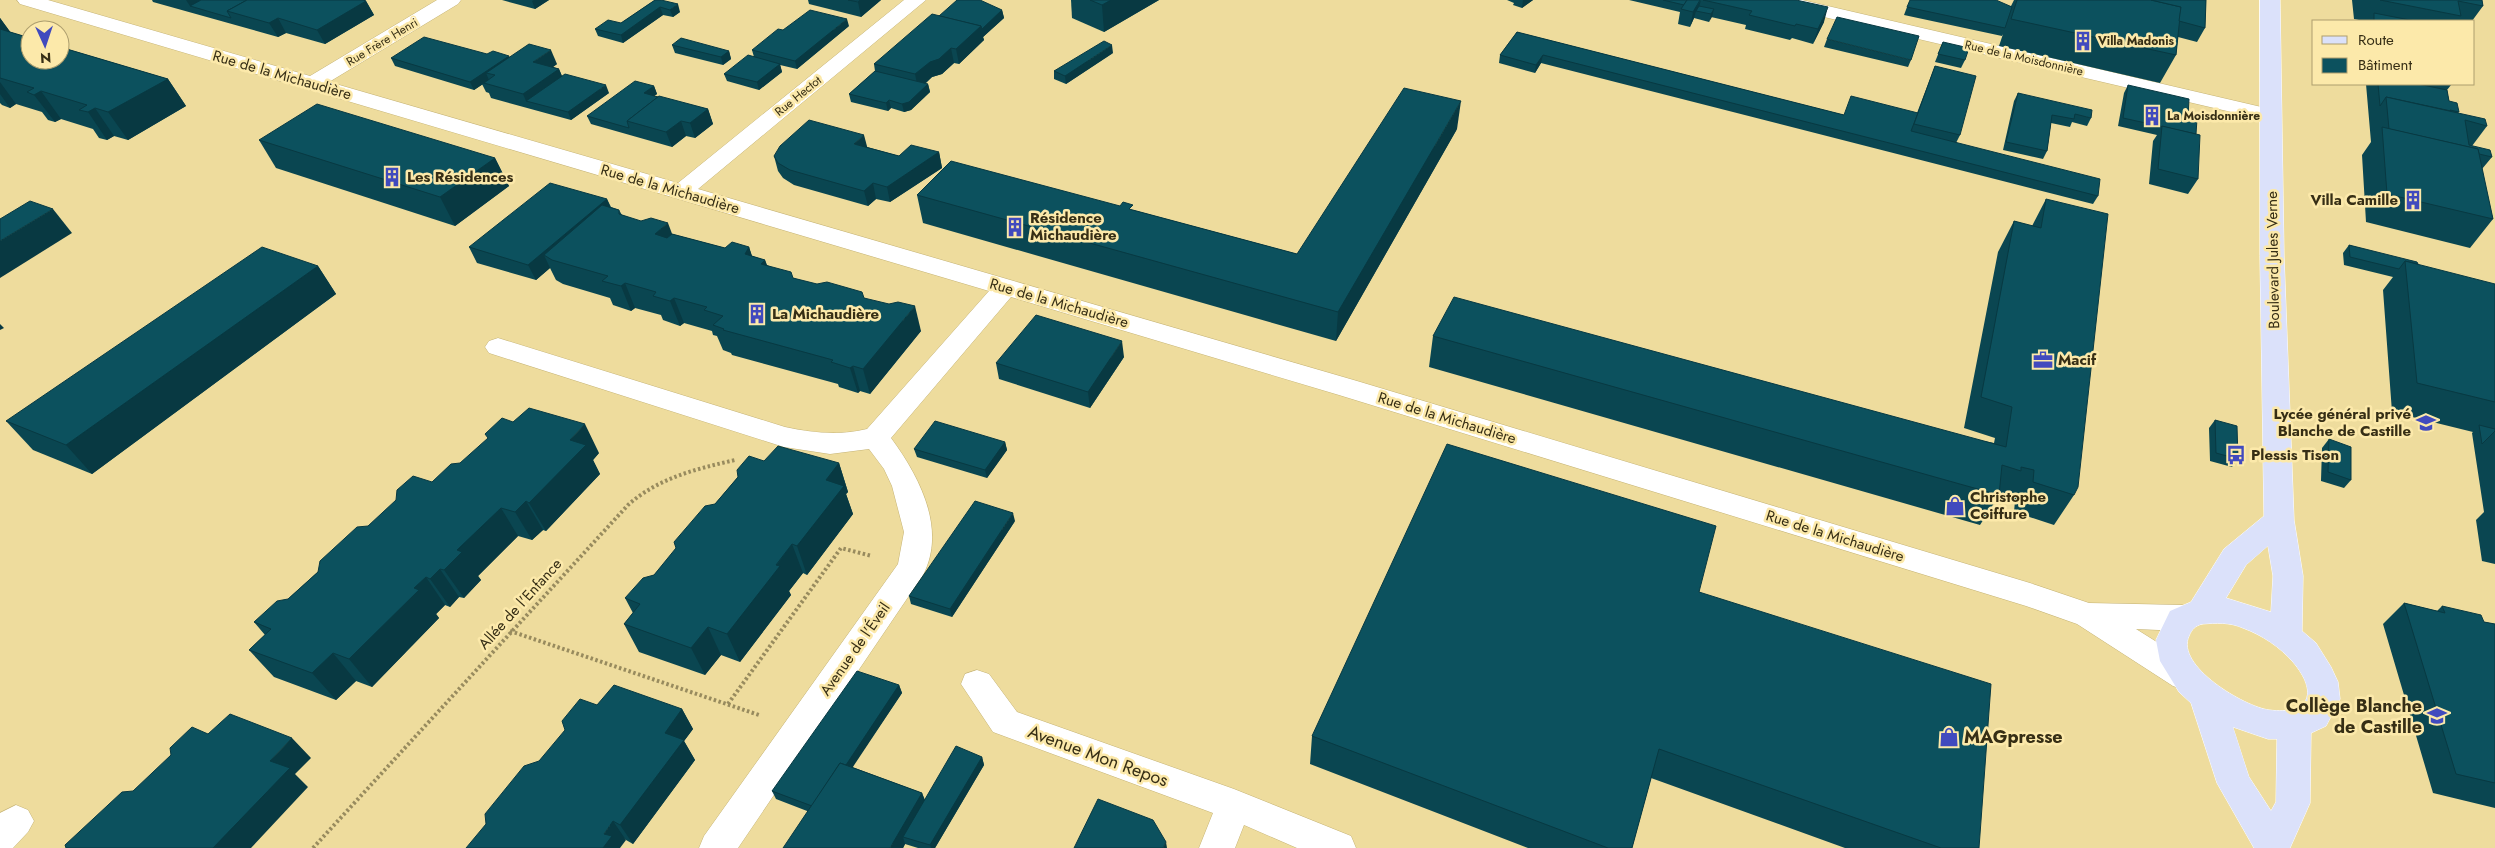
<svg xmlns="http://www.w3.org/2000/svg" width="2495" height="848" font-family="Jost,sans-serif">
	<style>
		.lines { fill: none; stroke-linecap: round; stroke-linejoin: round }
		.minor-casing { stroke: #c5b375; stroke-width: 1 }
		.major-casing { stroke: #fff; stroke-width: 1 }
		.path { stroke: #988b5e; stroke-width: 4; stroke-dasharray: 2.5 2.5; stroke-linecap: butt }
		.minor { fill: #fff; fill-rule: evenodd }
		.major { fill: #dbe1fa; fill-rule: evenodd }
		.wall { fill: #0a4651 }
		.shaded-wall { fill: #083942 }
		.building { fill: #0c515e; stroke: #083942 }
		.labels { text-anchor: middle; stroke-width: 5; stroke-linejoin: round; paint-order: stroke }
		.far-poi-label { font-size: 12px; font-weight: bold; fill: #362e15; stroke: #fce9aa; text-anchor: start }
		.far-street-label { font-size: 12px; fill: #362e15; stroke: #fce9aa }
		.street-label { font-size: 15px; fill: #362e15; stroke: #fce9aa }
		.poi-label { font-size: 15px; font-weight: bold; fill: #362e15; stroke: #fce9aa; text-anchor: start }
		.near-poi-label { font-size: 18px; font-weight: bold; fill: #362e15; stroke: #fce9aa; text-anchor: end }
		.near-street-label { font-size: 18px; fill: #362e15; stroke: #fce9aa }
	</style>
	<rect width="100%" height="100%" fill="#eedc9d"/>
	<g class="lines">
		<defs>
			<g id="minor">
				<path d="M17 0H48L310 76 437 0H461L458 4 329 82 678 183 904 0H926L698 189 1357 381 2030 583 2089 603 2182 605 2193 609 2198 618 2193 627 2182 631 2136 629 2195 666 2200 676 2195 686 2184 690 2173 686 2077 624 2026 606 1339 395 1011 297 891 438C919 476 947 529 923 575L738 848H699L704 836 898 564 904 532 892 486 884 469 869 449 830 454 784 447 489 353 485 347 489 341 498 338 785 427C813 433 839 436 867 429L989 291 20 4Z"/>
				<path d="M1767 0H1802L2270 109 2278 110 2281 115 2278 120 2270 121 1777 6 1770 4Z"/>
				<path d="M977 670 989 674 1017 712 1234 789 1351 836 1356 848H1297L1244 825 1235 848H1199L1213 813 993 732 961 684 965 674Z"/>
				<path d="M16 805 28 810 34 821 28 832 13 848H0V813Z"/>
			</g>
			<path id="major" d="M2260 0H2280L2284 256 2294 520 2303 576 2302 631 2316 643 2331 667 2338 682 2340 699 2326 726 2311 733 2310 803 2290 848H2254L2217 783 2191 703 2179 692 2160 661 2156 640 2170 611 2191 602 2224 549 2264 516 2260 256ZM2268 546 2273 576 2271 612 2226 598 2246 565ZM2202 624C2216 623 2230 622 2243 628 2262 635 2280 647 2293 662 2319 693 2310 715 2269 710 2245 707 2175 666 2189 636 2192 629 2195 626 2202 624ZM2233 727 2268 739H2277L2276 802 2271 811 2249 777Z"/>
		</defs>
		<use href="#minor" class="minor-casing"/>
		<use href="#major" class="major-casing"/>
		<g class="path">
			<path d="M510 631 759 715"/>
			<path d="M728 704 841 548 872 556"/>
			<path d="M313 848 628 505C658 478 696 469 735 460"/>
		</g>
		<use href="#minor" class="minor"/>
		<use href="#major" class="major"/>
	</g>
	<g class="wall">
		<path d="M152 0H363L366 1 374 15 325 44 286 33 278 37 153 2Z"/>
		<path d="M502 0H549L535 9Z"/>
		<path d="M655 0 680 12 673 17 663 15 623 43 598 36 595 29 621 23Z"/>
		<path d="M808 0H881L861 17 809 4Z"/>
		<path d="M1071 0H1159L1104 32 1072 18Z"/>
		<path d="M1507 0H1533L1522 8 1513 5 1514 3Z"/>
		<path d="M1629 0H1796L1824 22 1813 44 1792 38 1790 40 1745 29 1746 25 1711 17 1709 22 1694 18 1690 27 1678 24 1680 12Z"/>
		<path d="M2014 0H2206L2205 28 2197 42 2178 37 2176 55 2160 83 1999 46 2003 34 2002 36 1904 15 1907 7 2011 6Z"/>
		<path d="M2352 0H2482L2483 6 2472 21H2359V20L2354 19Z"/>
		<path d="M1002 10 1004 18 983 37 984 40 959 64 954 63 942 74 932 77 925 84H928L930 92 911 110 904 112 891 108 888 111 851 102 849 94 875 71 874 64 939 16Z"/>
		<path d="M0 18 10 32 168 79 186 106 128 140 114 136 107 140 99 138 93 129 61 119 55 122 48 120 42 112 16 104 10 108 2 105 0 103Z"/>
		<path d="M849 26 797 69 780 65 782 72 759 90 727 81 724 74 754 57 752 50Z"/>
		<path d="M1517 32 1844 115 1917 113 1935 66 1960 135 1956 143 2098 196 2093 204 1541 63 1535 73 1499 63 1500 55Z"/>
		<path d="M1827 39 1911 60 1908 67 1824 47Z"/>
		<path d="M1943 42 1965 60 1961 68 1935 62Z"/>
		<path d="M672 45 729 51 731 59 723 65 675 53Z"/>
		<path d="M1113 53 1066 84 1054 79V71Z"/>
		<path d="M487 54 510 57 557 64 553 67 559 69 562 76 609 93 571 120 491 98 489 93 486 92 482 84 489 80 474 90 395 66 391 58Z"/>
		<path d="M2366 84H2451V85L2447 90 2449 101 2459 112 2458 113 2487 126 2472 146 2492 157 2482 169 2493 219 2470 248 2366 222 2362 155 2371 142Z"/>
		<path d="M2128 85 2188 117 2196 134 2198 179 2188 194 2149 184 2153 141 2157 135 2118 126 2124 93Z"/>
		<path d="M654 86 657 94 654 96 708 109 713 124 695 138 686 136 672 147 591 124 587 116Z"/>
		<path d="M2018 93 2091 118 2087 126 2072 122 2070 127 2051 123 2047 151 2043 159 2003 150 2014 101Z"/>
		<path d="M1457 129 1336 341 923 223 917 195 1133 210 1297 254Z"/>
		<path d="M259 140 495 158 509 186 455 226 276 168Z"/>
		<path d="M867 147 899 156 939 152 942 168 890 202 876 199 868 206 794 185 783 178 778 171 774 156Z"/>
		<path d="M607 199 611 207 619 210 622 215 672 234 725 248 749 247 752 256 765 260 767 265 793 278 864 298 921 331 870 394 860 391 858 393 839 387 838 384 732 355 731 353 723 350 717 336 713 335 712 331 684 323 680 326 663 320 661 315 635 308 631 311 613 305 610 298 563 284 556 280 550 268 536 280 477 263 469 247Z"/>
		<path d="M2046 199 2074 495 2054 525 2014 512 2015 501 2004 498 2002 501 1996 500 1980 525 1429 367 1433 336 1994 443 1995 438 1964 428 1998 252 2014 221 2032 226Z"/>
		<path d="M2349 245 2418 264 2495 402V564L2482 561 2476 520 2484 512 2472 433 2473 432 2392 412 2383 290 2393 277 2344 265 2343 253Z"/>
		<path d="M318 266 336 294 92 474 33 450 6 421Z"/>
		<path d="M1124 357 1090 408 999 379 996 363Z"/>
		<path d="M2215 420 2238 459 2232 467 2210 461 2209 428Z"/>
		<path d="M2329 439 2351 480 2344 488 2321 481 2322 448Z"/>
		<path d="M1005 442 1007 450 987 478 917 457 914 449Z"/>
		<path d="M599 453 593 460 600 474 546 531 543 530 532 540 518 536 478 576 481 580 464 598 459 597 450 607 445 605 436 614 439 618 372 687 356 681 336 700 274 677 249 650 265 635 254 622 288 599 368 526 432 482Z"/>
		<path d="M764 461 839 463 848 492 846 494 853 514 807 575 803 573 789 591 791 595 740 662 721 655 705 675 639 652 624 624 633 613 625 598 654 575 738 477Z"/>
		<path d="M1015 521 952 617 911 604 909 596Z"/>
		<path d="M1699 592 1979 848H1845L1651 778 1632 848H1528L1310 764 1312 736Z"/>
		<path d="M2404 603 2437 611 2442 606 2484 622 2495 624V808L2433 793 2383 624Z"/>
		<path d="M899 685 902 693 852 767 922 793 925 800 982 757 984 765 935 848H918L905 844 903 848 776 799 772 791Z"/>
		<path d="M597 705 682 709 693 729 684 741 695 760 633 844 626 840 539 761Z"/>
	</g>
	<g class="shaded-wall">
		<path d="M186 0H220L190 6Z"/>
		<path d="M534 0H549L535 9 532 1Z"/>
		<path d="M860 0H881L861 17 858 2Z"/>
		<path d="M1111 0H1159L1104 32 1102 5Z"/>
		<path d="M1523 0H1533L1522 8Z"/>
		<path d="M1701 0 1698 11H1696L1694 18 1690 27 1693 12Z"/>
		<path d="M366 1 374 15 325 44 317 30Z"/>
		<path d="M678 4 680 12 673 17 670 10Z"/>
		<path d="M660 7 663 15 623 43 621 35Z"/>
		<path d="M1828 7 1824 22 1813 44 1818 29Z"/>
		<path d="M1714 9 1712 17 1709 22 1711 14Z"/>
		<path d="M1002 10 1004 18 983 37 984 40 959 64 956 49 981 26Z"/>
		<path d="M0 18 20 45 0 43Z"/>
		<path d="M278 18 286 33 278 37 269 23Z"/>
		<path d="M847 19 849 26 797 69 795 61Z"/>
		<path d="M1112 45 1113 53 1066 84 1065 76Z"/>
		<path d="M951 48 954 63 942 74 932 77 918 89 915 74 930 62Z"/>
		<path d="M551 50 557 64 539 77 533 62Z"/>
		<path d="M729 51 731 59 723 65 721 57Z"/>
		<path d="M1543 55 1541 63 1535 73 1536 65Z"/>
		<path d="M509 56 513 63 486 73 489 80 474 90 470 82Z"/>
		<path d="M780 64 782 72 759 90 757 82Z"/>
		<path d="M559 69 565 84 526 101 523 94Z"/>
		<path d="M168 79 186 106 128 140 108 112Z"/>
		<path d="M0 82 16 104 10 108 0 94Z"/>
		<path d="M928 84 930 92 911 110 904 112 902 104Z"/>
		<path d="M606 85 609 93 571 120 568 112Z"/>
		<path d="M654 86 657 94 647 101 644 93Z"/>
		<path d="M41 91 61 119 55 122 34 95Z"/>
		<path d="M889 100 891 108 888 111 886 103Z"/>
		<path d="M1461 101 1457 129 1336 341 1338 312Z"/>
		<path d="M95 108 114 136 107 140 88 112Z"/>
		<path d="M708 109 713 124 695 138 690 123Z"/>
		<path d="M681 121 686 136 672 147 666 132Z"/>
		<path d="M864 135 868 150 854 144Z"/>
		<path d="M939 152 942 168 890 202 887 187Z"/>
		<path d="M495 158 509 186 455 226 440 197Z"/>
		<path d="M873 183 876 199 868 206 864 191Z"/>
		<path d="M607 199 613 214 544 255 550 268 536 280 528 265Z"/>
		<path d="M53 209 72 233 0 278V241Z"/>
		<path d="M668 223 677 247 655 234Z"/>
		<path d="M749 247 757 272 745 254Z"/>
		<path d="M765 260 773 285 761 264Z"/>
		<path d="M318 266 336 294 92 474 66 445Z"/>
		<path d="M625 283 635 308 631 311 621 286Z"/>
		<path d="M674 298 684 323 680 326 670 301Z"/>
		<path d="M915 306 921 331 870 394 863 369Z"/>
		<path d="M0 324 4 328 0 330Z"/>
		<path d="M1122 341 1124 357 1090 408 1088 392Z"/>
		<path d="M853 366 860 391 858 393 850 368Z"/>
		<path d="M585 424 599 453 593 460 600 474 546 531 529 503 570 440Z"/>
		<path d="M1005 442 1007 450 987 478 985 470Z"/>
		<path d="M839 463 848 492 846 494 853 514 807 575 797 546 826 480Z"/>
		<path d="M526 501 543 530 532 540 515 512Z"/>
		<path d="M501 508 518 536 478 576 481 580 464 598 444 570 457 550Z"/>
		<path d="M1013 513 1015 521 952 617 950 609Z"/>
		<path d="M792 544 803 573 789 591 791 595 740 662 727 634Z"/>
		<path d="M440 569 459 597 450 607 430 579Z"/>
		<path d="M426 577 445 605 436 614 439 618 372 687 349 659 414 588Z"/>
		<path d="M708 627 721 655 705 675 691 648Z"/>
		<path d="M333 653 356 681 336 700 312 673Z"/>
		<path d="M899 685 902 693 821 815 817 808Z"/>
		<path d="M682 709 693 729 684 741 695 760 633 844 620 825 665 733Z"/>
		<path d="M292 738 311 758 295 774 308 787 251 848H213L270 761Z"/>
		<path d="M982 757 984 765 935 848H931L930 845Z"/>
		<path d="M922 793 927 807 903 837 905 844 903 848H890Z"/>
		<path d="M613 821 626 840 620 848H603L604 834Z"/>
		<path d="M1166 842 1167 848H1163Z"/>
	</g>
	<g class="building">
		<path d="M201 0H247L227 11 231 18 190 6Z"/>
		<path d="M247 0H363L366 1 317 30 278 18 269 23 227 11Z"/>
		<path d="M655 0H661L678 4 670 10 660 7 621 35 595 29 608 20 621 23Z"/>
		<path d="M848 0H860L858 2Z"/>
		<path d="M957 0H980L1002 10 982 29 981 26 939 16Z"/>
		<path d="M1090 0H1111L1102 5Z"/>
		<path d="M1663 0H1687L1684 5Z"/>
		<path d="M1687 0H1700L1693 12 1681 9Z"/>
		<path d="M1703 0H1796L1828 7 1818 29 1796 24 1795 26 1749 15 1752 11Z"/>
		<path d="M1910 0H1996L2012 7 2005 28 1907 7Z"/>
		<path d="M2017 0H2151L2181 7 2176 55 2011 19Z"/>
		<path d="M2151 0H2206L2205 28 2179 21 2181 7Z"/>
		<path d="M2380 0H2482L2483 6 2458 1 2461 16Z"/>
		<path d="M1699 6 1714 9 1711 14 1696 11Z"/>
		<path d="M810 10 847 19 795 61 752 50 778 29 783 30Z"/>
		<path d="M2374 13 2415 21H2374Z"/>
		<path d="M932 14 981 26 956 49 951 48 939 59 930 62 915 74 874 64Z"/>
		<path d="M1837 17 1919 36 1911 60 1827 39Z"/>
		<path d="M0 29 30 38V60H60V47L168 79 108 112 95 108 88 112 79 110 87 105 41 91 34 95 27 92 34 88 0 78Z"/>
		<path d="M1517 32 1844 115 1851 96 1918 113 1911 131 2100 179 2098 196 1543 55 1536 65 1500 55Z"/>
		<path d="M424 37 487 54 493 51 509 56 470 82 391 58Z"/>
		<path d="M681 38 729 51 721 57 672 45Z"/>
		<path d="M1104 41 1112 45 1065 76 1054 71Z"/>
		<path d="M1943 42 1969 48 1965 60 1938 54Z"/>
		<path d="M529 44 551 50 533 62 559 69 523 94 484 83 495 75 486 73Z"/>
		<path d="M748 55 780 64 757 82 724 74Z"/>
		<path d="M1935 66 1976 76 1960 135 1914 124Z"/>
		<path d="M875 71 928 84 909 102 902 104 889 100 886 103 849 94Z"/>
		<path d="M565 74 606 85 568 112 526 101Z"/>
		<path d="M635 81 654 86 644 93 658 97 627 121 629 128 587 116Z"/>
		<path d="M2378 84H2418L2447 90 2449 101 2457 103 2459 112 2450 110 2451 111 2386 97 2380 106Z"/>
		<path d="M2128 85 2189 99 2188 117 2197 119 2196 134 2123 118Z"/>
		<path d="M1404 88 1461 101 1338 312 917 195 951 161 1120 206 1123 202 1133 205 1129 209 1297 254Z"/>
		<path d="M2018 93 2092 110 2091 118 2075 114 2074 119 2052 115 2047 151 2006 142Z"/>
		<path d="M659 96 708 109 690 123 681 121 666 132 627 121Z"/>
		<path d="M2386 97 2485 119 2487 126 2465 120 2469 145 2490 150 2492 157 2479 154 2478 149 2389 129Z"/>
		<path d="M317 104 495 158 440 197 259 140Z"/>
		<path d="M809 120 864 135 854 144 899 156 911 145 939 152 887 187 873 183 864 191 790 170 778 163 774 156 780 146Z"/>
		<path d="M2162 126 2200 135 2198 179 2158 169Z"/>
		<path d="M2382 127 2478 149 2493 219 2387 194Z"/>
		<path d="M550 183 607 199 528 265 469 247Z"/>
		<path d="M2046 199 2108 214 2078 487 2074 495 2033 482 2034 470 2021 467V471L2002 465 1999 495 1433 336 1454 297 2006 447 2012 407 1981 397 2014 221 2041 228Z"/>
		<path d="M30 201 53 209 0 241V219Z"/>
		<path d="M602 205 619 210V214L641 221 651 218 668 223 655 234 667 238 672 234 725 248 732 242 749 247 745 254 765 260 761 264 791 272 793 278 817 284 827 282 862 292 864 298 889 304 898 302 915 306 863 369 853 366 850 368 831 362 833 360 723 330 724 329 713 325 723 316 704 310 707 307 674 298 670 301 653 296 656 292 625 283 621 286 602 281 608 276 552 260 544 255Z"/>
		<path d="M2349 245 2417 262 2418 264 2405 261 2399 269 2350 257Z"/>
		<path d="M262 247 318 266 66 445 6 421Z"/>
		<path d="M2405 261 2495 284V402L2417 383Z"/>
		<path d="M1036 315 1122 341 1088 392 996 363Z"/>
		<path d="M529 408 585 424 570 440 586 445 529 503 526 501 515 512 501 508 457 550 462 552 444 570 440 569 430 579 426 577 414 588 419 590 349 659 333 653 312 673 249 650 271 629 254 622 277 601 288 599 318 572 320 561 357 527 368 526 396 500 397 490 413 476 432 482 451 464 460 463 488 438 485 434 502 418 513 422Z"/>
		<path d="M2215 420 2237 426 2238 459 2216 453Z"/>
		<path d="M935 421 1005 442 985 470 914 449Z"/>
		<path d="M2479 425 2495 429V431L2482 444Z"/>
		<path d="M2329 439 2351 447V480L2328 472Z"/>
		<path d="M1447 444 1716 526 1699 592 1991 684 1979 848H1941L1659 749 1632 848H1608L1312 736Z"/>
		<path d="M778 446 839 463 826 480 844 486 797 546 792 544 776 565 780 566 727 634 708 627 691 648 624 624 640 604 625 598 643 578 654 575 676 548 674 542 705 506 715 504 738 477 737 470 749 456 764 461Z"/>
		<path d="M975 501 1013 513 950 609 909 596Z"/>
		<path d="M2404 603 2445 613 2442 606 2481 615 2484 622 2495 624V783L2456 774Z"/>
		<path d="M857 671 899 685 846 765 840 763 812 806 772 791Z"/>
		<path d="M614 685 682 709 665 733 684 740 620 825 613 821 604 834 612 836 603 848H466L486 824 485 814 524 766 539 761 565 730 562 721 580 699 597 705Z"/>
		<path d="M230 714 292 738 270 761 290 768 213 848H66L65 845 122 792 133 791 171 755 170 748 192 727 208 734Z"/>
		<path d="M956 746 982 757 930 845 903 837Z"/>
		<path d="M840 763 922 793 890 848H783Z"/>
		<path d="M1098 799 1153 820 1166 842 1163 848H1074Z"/>
	</g>
	<defs>
		<symbol id="building-bare" viewBox="-9 -9 18 18"><path d="M-4-6H4V6H1V3H-1V6H-4ZM-2.5-4.3h1.7v1.8h-1.7ZM.8-4.3h1.7v1.8H.8ZM-2.5-1h1.7V.8h-1.7ZM.8-1h1.7V.8H.8Z" fill="#414abe" stroke="#fce9aa" stroke-width="2.5" paint-order="stroke"/></symbol>
		<symbol id="office-bare" viewBox="-9 -9 18 18"><path d="M-6-3h4V-5.5h4V-3h4V5H-6ZM-1-4.5V-3h2v-1.5ZM-6 0V1H6V0Z" fill="#414abe" stroke="#fce9aa" stroke-width="2.5" paint-order="stroke"/></symbol>
		<symbol id="school-bare" viewBox="-9 -9 18 18"><path d="M0-5L7-2L0 1L-7-2ZM-4 1L0 2.5L4 1V4Q0 6-4 4Z" fill="#414abe" stroke="#fce9aa" stroke-width="2.5" paint-order="stroke"/></symbol>
		<symbol id="bus-bare" viewBox="-9 -9 18 18"><path d="M-5-6H5V4H4V6H2V4H-2V6H-4V4H-5ZM-3.5-4V0h7V-4ZM-3.5 1.2v1.5H-2V1.2ZM2 1.2v1.5H3.5V1.2Z" fill="#414abe" stroke="#fce9aa" stroke-width="2.5" paint-order="stroke"/></symbol>
		<symbol id="shop-bare" viewBox="-9 -9 18 18"><path d="M-5-2.5h2.3a2.7 3.5 0 0 1 5.4 0H5L5.5 6h-11ZM-1.5-2.5h3a1.5 2.3 0 0 0-3 0Z" fill="#414abe" stroke="#fce9aa" stroke-width="2.5" paint-order="stroke"/></symbol>
	</defs>
	<g fill-rule="evenodd">
		<use href="#building-bare" x="2069" y="27" width="28" height="28"/>
		<use href="#building-bare" x="2138" y="102" width="28" height="28"/>
		<use href="#building-bare" x="378" y="163" width="28" height="28"/>
		<use href="#building-bare" x="2399" y="186" width="28" height="28"/>
		<use href="#building-bare" x="1001" y="213" width="28" height="28"/>
		<use href="#building-bare" x="743" y="300" width="28" height="28"/>
		<use href="#office-bare" x="2029" y="346" width="28" height="28"/>
		<use href="#school-bare" x="2412" y="409" width="28" height="28"/>
		<use href="#bus-bare" x="2222" y="441" width="28" height="28"/>
		<use href="#shop-bare" x="1941" y="492" width="28" height="28"/>
		<use href="#school-bare" x="2423" y="702" width="28" height="28"/>
		<use href="#shop-bare" x="1935" y="723" width="28" height="28"/>
	</g>
	<g class="labels">
		<g class="far-poi-label">
			<text x="2098" y="45">Villa Madonis</text>
			<text x="2167" y="120">La Moisdonnière</text>
		</g>
		<g class="far-street-label">
			<text transform="translate(382 42) rotate(-31)" y="4">Rue Frère Henri</text>
			<text transform="translate(2024 58) rotate(13)" y="4">Rue de la Moisdonnière</text>
			<text transform="translate(798 96) rotate(-39)" y="4">Rue Hectot</text>
		</g>
		<g class="street-label">
			<text transform="translate(282 75) rotate(16)" y="5">Rue de la Michaudière</text>
			<text transform="translate(670 189) rotate(16)" y="5">Rue de la Michaudière</text>
			<text transform="translate(2273 260) rotate(-91)" y="5">Boulevard Jules Verne</text>
			<text transform="translate(1059 303) rotate(16)" y="5">Rue de la Michaudière</text>
			<text transform="translate(1447 418) rotate(17)" y="5">Rue de la Michaudière</text>
			<text transform="translate(1835 536) rotate(17)" y="5">Rue de la Michaudière</text>
			<text transform="translate(520 604) rotate(-48)" y="5">Allée de l'Enfance</text>
			<text transform="translate(855 649) rotate(-55)" y="5">Avenue de l'Éveil</text>
		</g>
		<g class="poi-label">
			<text x="407" y="182">Les Résidences</text>
			<text x="2398" y="205" text-anchor="end">Villa Camille</text>
			<text x="1030" y="223">Résidence<tspan x="1030" dy="17">Michaudière</tspan></text>
			<text x="772" y="319">La Michaudière</text>
			<text x="2058" y="365">Macif</text>
			<text x="2411" y="419" text-anchor="end">Lycée général privé<tspan x="2411" dy="17">Blanche de Castille</tspan></text>
			<text x="2251" y="460">Plessis Tison</text>
			<text x="1970" y="502">Christophe<tspan x="1970" dy="17">Coiffure</tspan></text>
		</g>
		<g class="near-poi-label">
			<text x="2422" y="712">Collège Blanche<tspan x="2422" dy="21">de Castille</tspan></text>
			<text x="1964" y="743" text-anchor="start">MAGpresse</text>
		</g>
		<g class="near-street-label">
			<text transform="translate(1098 756) rotate(20)" y="6">Avenue Mon Repos</text>
		</g>
	</g>
	<rect x="2312" y="20" width="162" height="65" fill="#fce9aa" stroke="#ad9e6e"/>
	<rect x="2322" y="36" width="25" height="8" fill="#dbe1fa" stroke="#ad9e6e"/>
	<text x="2358" y="45" font-size="15" fill="#362e15">Route</text>
	<rect x="2322" y="58" width="25" height="15" fill="#0c515e" stroke="#ad9e6e"/>
	<text x="2358" y="70" font-size="15" fill="#362e15">Bâtiment</text>
	<g transform="translate(45 45) rotate(177)"><circle r="24" fill="#fce9aa" stroke="#ad9e6e"/>
	<path d="M0-4L9 19L0 12L-9 19Z" fill="#414abe"/>
	<text y="-8" font-size="14" font-weight="bold" text-anchor="middle" fill="#362e15">N</text>
	</g>
</svg>
